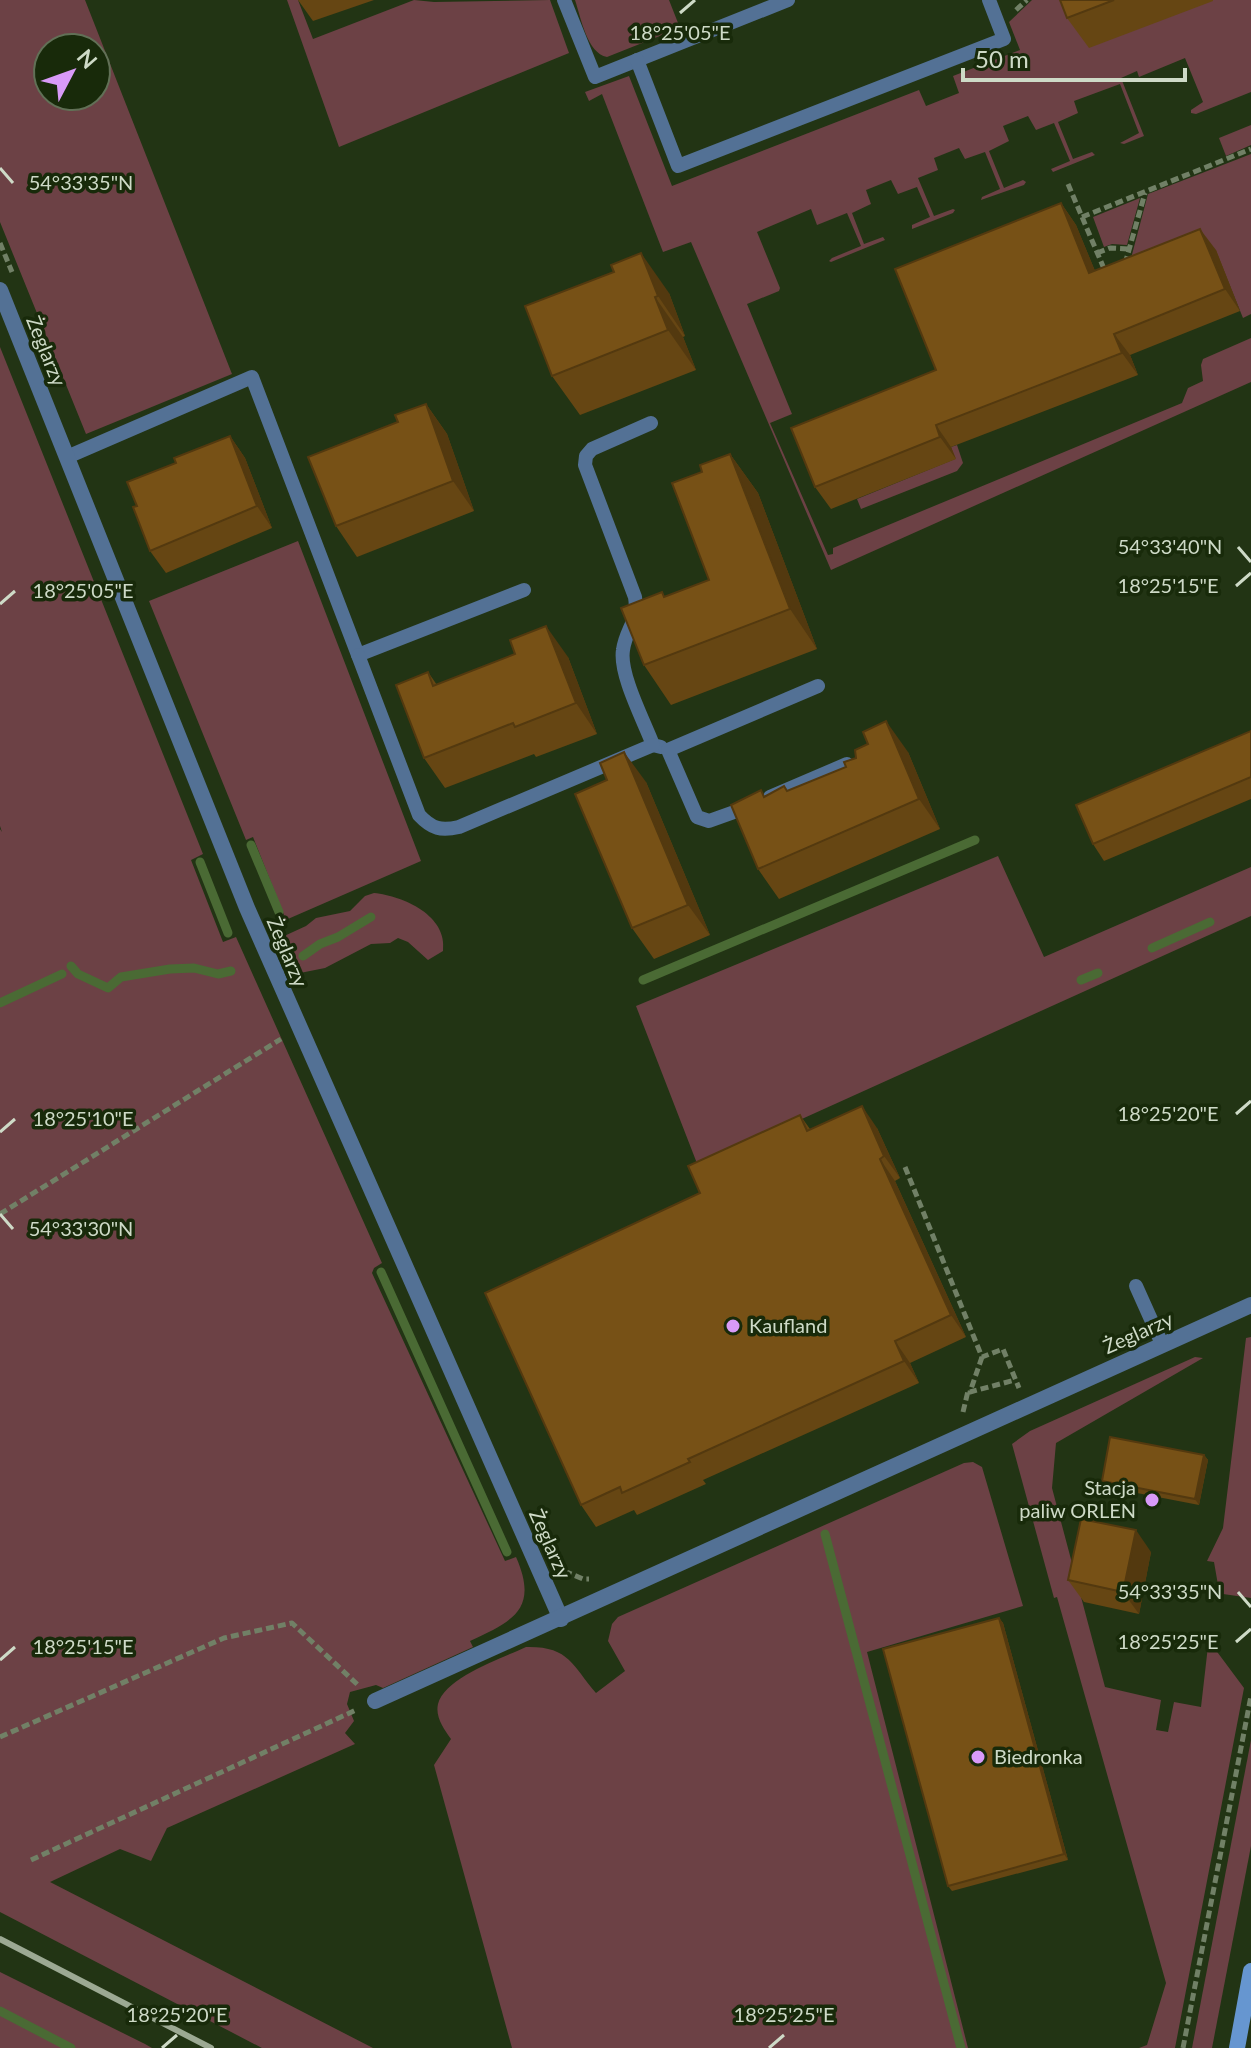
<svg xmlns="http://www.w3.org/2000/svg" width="1251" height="2048" font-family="Lato,sans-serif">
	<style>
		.green { fill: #6c4145; fill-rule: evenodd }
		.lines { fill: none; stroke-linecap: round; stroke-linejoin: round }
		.stream { stroke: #4a6a34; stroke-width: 9 }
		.path { stroke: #718066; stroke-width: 5; stroke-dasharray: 8 4; stroke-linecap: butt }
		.service { stroke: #537195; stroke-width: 14 }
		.minor { stroke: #537195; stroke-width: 16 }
		.secondary { stroke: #6696d0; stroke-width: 16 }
		.rail { stroke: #9ca993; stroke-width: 6 }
		.wall { fill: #664613 }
		.shaded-wall { fill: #53390f }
		.building { fill: #775116; stroke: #53390f; stroke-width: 2 }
		.ticks { fill: none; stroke: #cedac7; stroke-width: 3 }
		.poi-dot { fill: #d89af8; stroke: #182a0a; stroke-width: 3 }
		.labels { text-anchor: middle; stroke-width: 7; stroke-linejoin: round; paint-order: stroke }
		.street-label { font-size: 20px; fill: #cedac7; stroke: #182a0a }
		.poi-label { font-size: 20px; fill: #cedac7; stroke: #182a0a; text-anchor: start }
		.ticks-label { font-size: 20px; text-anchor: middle; fill: #cedac7; stroke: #182a0a; stroke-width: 7; stroke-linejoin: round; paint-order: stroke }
	</style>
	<rect width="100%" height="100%" fill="#223414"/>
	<g class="green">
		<path d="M0 0H85L232 374 86 434 0 222ZM96 48V96H48V48Z"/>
		<path d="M287 0H298L313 39 414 0 434 2 550 0 569 53 339 147Z"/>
		<path d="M575 0H669L680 28 607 57C587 53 581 18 575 0Z"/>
		<path d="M1032 0H1251V92L1196 114 1191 113V110L1203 102 1185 58 1139 77 1137 71 1121 78 1144 136 1124 144 1120 143 1139 133 1120 84 1074 101 1078 113 1058 122 1073 159 1092 152 1095 155 1053 172 1051 169 1070 161 1054 123 1036 130 1028 116 1003 126 1009 141 989 151 1004 188 1023 180 1026 182 1024 185 981 200 982 197 1000 189 985 152 965 159 959 148 934 158 938 170 918 178 934 216 953 209 955 210 953 213 912 229V225L930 217 917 187 898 194 891 180 866 190 871 204 852 213 864 244 883 237 885 240 831 262 829 261 832 258 861 246 847 213 817 225 811 209 757 232 780 288 779 291 747 304 792 414 770 423 828 555 833 554V548L1182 403 1188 388 1203 381 1201 365 1203 359 1251 338V382L831 570 691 242 663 252 602 94 589 101 585 92 629 76 672 186 919 90 926 106 959 93 953 76 1020 50 1009 22Z"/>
		<path d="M1251 125V145L1226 156 1219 138Z"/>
		<path d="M1251 154V314L1243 318 1216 251 1120 300 1148 194Z"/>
		<path d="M1140 198 1127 245 1112 244 1104 247 1093 217Z"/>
		<path d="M0 347 203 854 191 860 223 942 236 937 382 1263 374 1268 372 1273 505 1561 516 1557C539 1609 513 1621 470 1641L473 1647 383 1688 376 1685 350 1692 347 1704 354 1721 345 1733 355 1744 167 1828 151 1861 120 1849 50 1882 373 2048H262L0 1912V829L2 832 0 826Z"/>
		<path d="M957 445 963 463 957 471 861 509 857 499 955 459 951 447Z"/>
		<path d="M298 541 421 861 281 922 279 917 284 915 253 837 246 840 149 601Z"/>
		<path d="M998 856 1044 957 1251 867V916L698 1166 636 1006Z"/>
		<path d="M374 893C404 896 448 916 443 951L428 960 408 942 398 938 390 943 371 944 325 968 300 973 282 937 306 926 316 918 350 911 365 896Z"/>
		<path d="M1251 1337V1598L1223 1594 1218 1585 1214 1562 1207 1561 1223 1528 1246 1338Z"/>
		<path d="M1195 1357 1203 1358 1056 1443 1052 1488 1105 1687 1161 1700 1156 1730 1168 1732 1174 1702 1201 1707 1208 1646 1215 1649 1244 1688 1175 2048H1139L1147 2045 1166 1983 1057 1597 1054 1598 1012 1444 1030 1431Z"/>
		<path d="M973 1462 982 1467 1023 1606 867 1652 968 2048H512L434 1765 451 1739C444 1729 435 1717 438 1704 445 1677 503 1658 526 1647 569 1646 572 1665 596 1693L625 1671 608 1641 612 1624 618 1617 964 1463Z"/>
		<path d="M1251 1740V1846L1212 2048H1192Z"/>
		<path d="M0 1972 145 2044 152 2048H0Z"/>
	</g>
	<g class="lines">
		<g class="stream">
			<path d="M251 845 279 912"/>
			<path d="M200 862 228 933"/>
			<path d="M1152 948 1210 922"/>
			<path d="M303 956 320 944 338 937 371 917"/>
			<path d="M71 966 78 974 108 988 121 977 170 969 194 968 218 974 231 971"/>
			<path d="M643 980 975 840"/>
			<path d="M1081 980 1098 973"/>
			<path d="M0 1003 62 974"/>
			<path d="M381 1272 507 1552"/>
			<path d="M825 1534 961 2048"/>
			<path d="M0 2011 71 2048"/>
		</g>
		<g class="path">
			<path d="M1016 10 1027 0"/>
			<path d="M1068 184 1105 271"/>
			<path d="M1082 217 1251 149"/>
			<path d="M0 243 12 272"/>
			<path d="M1097 253 1110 248 1129 249"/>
			<path d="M1125 264 1145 193"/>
			<path d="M905 1167 982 1357 1003 1349 1019 1388"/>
			<path d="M0 1214 281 1039"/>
			<path d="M982 1357 970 1392 1015 1380"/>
			<path d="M963 1412 968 1391"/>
			<path d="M564 1571 583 1579H589"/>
			<path d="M0 1737 224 1638 292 1623 359 1686"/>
			<path d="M31 1860 356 1710"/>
			<path d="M1183 2048 1251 1696"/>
		</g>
		<g class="service">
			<path d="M564 0 595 77 788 0"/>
			<path d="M637 60 678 166 1004 39 989 0"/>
			<path d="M651 423 592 449 586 456 585 465 635 597C639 622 626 628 623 650 619 674 644 721 653 745L661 747"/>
			<path d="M67 457 252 377 358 655 524 590"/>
			<path d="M358 655 419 815C432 829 441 831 459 827L653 745"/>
			<path d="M770 797 847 764"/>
			<path d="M751 806 709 821 697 817 668 750 818 686"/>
			<path d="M1136 1286 1162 1344"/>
		</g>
		<g class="minor">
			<path d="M0 290 247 908 561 1619"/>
			<path d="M375 1701 1251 1305"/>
		</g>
		<path class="secondary" d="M1237 2048 1251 1971"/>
		<path class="rail" d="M0 1939 211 2048"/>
	</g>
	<g class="wall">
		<path d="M298 0H374L313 21Z"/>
		<path d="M1060 0H1213V1L1089 48 1067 18Z"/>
		<path d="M1061 203 1076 225 1095 271 1216 250 1240 311 1130 355 1138 375 951 447 956 459 831 509 815 487 936 370Z"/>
		<path d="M669 293 685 336 683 337 696 370 580 415 552 376 525 306Z"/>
		<path d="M426 404 447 434 474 511 357 557 336 526 398 422Z"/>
		<path d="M230 436 245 458 272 528 166 573 150 551 137 506 176 463Z"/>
		<path d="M730 454 758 493 817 649 671 705 644 665 662 592 665 597 709 580 702 472Z"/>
		<path d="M568 657 597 734 536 757 534 754 445 788 424 758 428 672 437 685Z"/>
		<path d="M1251 731V799L1104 861 1093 844Z"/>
		<path d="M908 752 940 829 779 899 758 869 784 786 788 791Z"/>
		<path d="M646 782 710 935 654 959 632 928Z"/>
		<path d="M800 1115 810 1129 877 1128 900 1178 895 1181 966 1337 910 1363 919 1383 703 1480 706 1484 637 1515 634 1510 596 1527 581 1505 700 1193Z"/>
		<path d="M1204 1455 1208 1460 1199 1505 1106 1487 1102 1481Z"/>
		<path d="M1151 1552 1139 1614 1084 1602 1068 1580Z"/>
		<path d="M999 1618 1003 1623 1068 1860 952 1891 948 1886Z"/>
	</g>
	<g class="shaded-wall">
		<path d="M1061 203 1076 225 1105 295 1089 273Z"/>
		<path d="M1200 229 1216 250 1240 311 1225 289Z"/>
		<path d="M641 253 669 293 685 336 658 296Z"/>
		<path d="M655 297 683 337 696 370 668 330Z"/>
		<path d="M1114 334 1130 355 1138 375 1122 353Z"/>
		<path d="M426 404 447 434 474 511 453 481Z"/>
		<path d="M936 425 951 447 956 459 940 437Z"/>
		<path d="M230 436 245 458 272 528 257 506Z"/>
		<path d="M730 454 758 493 817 649 790 609Z"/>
		<path d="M546 626 568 657 597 734 576 703Z"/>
		<path d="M886 721 908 752 940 829 919 799Z"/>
		<path d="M624 752 646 782 710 935 688 905Z"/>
		<path d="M862 1106 877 1128 900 1178 884 1156Z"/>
		<path d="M880 1159 895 1181 966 1337 951 1315Z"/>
		<path d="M895 1341 910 1363 919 1383 904 1361Z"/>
		<path d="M1204 1455 1208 1460 1199 1505 1195 1499Z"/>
		<path d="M1136 1530 1151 1552 1139 1614 1123 1592Z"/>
		<path d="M999 1618 1003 1623 1068 1860 1064 1854Z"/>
	</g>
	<g class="building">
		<path d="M1060 0H1114L1067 18Z"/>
		<path d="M1061 203 1089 273 1200 229 1225 289 1114 334 1122 353 936 425 940 437 815 487 791 428 936 370 895 269Z"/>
		<path d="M641 253 658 296 655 297 668 330 552 376 525 306 614 272 611 265Z"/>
		<path d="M426 404 453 481 336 526 308 457 398 422 395 415Z"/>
		<path d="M230 436 257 506 150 551 133 507 137 506 127 482 176 463 174 458Z"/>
		<path d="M730 454 790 609 644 665 621 608 662 592 664 597 709 580 672 483 702 472 700 465Z"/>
		<path d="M546 626 576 703 515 727 513 723 424 758 396 685 428 672 433 686 515 654 510 640Z"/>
		<path d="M886 721 919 799 758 869 731 805 761 790 764 797 784 786 787 791 846 767 844 762 856 758 855 750 868 744 863 732Z"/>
		<path d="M1251 731V777L1093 844 1076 805Z"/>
		<path d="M624 752 688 905 632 928 575 794 607 780 600 763Z"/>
		<path d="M862 1106 884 1156 880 1159 951 1315 895 1341 904 1361 688 1459 690 1462 622 1493 620 1487 581 1505 485 1293 700 1193 688 1166 800 1115 807 1131Z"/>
		<path d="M1110 1437 1204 1455 1195 1499 1102 1481Z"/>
		<path d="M1081 1519 1136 1530 1123 1592 1068 1580Z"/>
		<path d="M999 1618 1064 1854 948 1886 883 1649Z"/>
	</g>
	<path class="ticks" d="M680 13 695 0M0 168 13 183M1238 547 1251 562M1236 586 1251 573M0 604 15 591M1236 1114 1251 1101M0 1132 15 1119M0 1214 13 1229M1238 1592 1251 1607M1236 1642 1251 1629M0 1660 15 1647M162 2048 177 2035M769 2048 784 2035"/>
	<g class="poi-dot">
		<circle cx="733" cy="1326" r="8"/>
		<circle cx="1152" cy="1500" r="8"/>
		<circle cx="978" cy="1757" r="8"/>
	</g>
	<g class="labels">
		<g class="street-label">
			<text transform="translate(46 351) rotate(68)" y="7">Żeglarzy</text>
			<text transform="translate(287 952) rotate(67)" y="7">Żeglarzy</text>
			<text transform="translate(1138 1333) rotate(-24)" y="7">Żeglarzy</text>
			<text transform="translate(550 1544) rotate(66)" y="7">Żeglarzy</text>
		</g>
		<g class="poi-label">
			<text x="749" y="1333">Kaufland</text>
			<text x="1136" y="1495" text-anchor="end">Stacja<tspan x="1136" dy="23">paliw ORLEN</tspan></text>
			<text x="994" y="1764">Biedronka</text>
		</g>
	</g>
	<g class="ticks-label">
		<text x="680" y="40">18°25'05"E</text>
		<text x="81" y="190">54°33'35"N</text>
		<text x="1170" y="554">54°33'40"N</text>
		<text x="1168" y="593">18°25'15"E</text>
		<text x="83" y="598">18°25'05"E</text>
		<text x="1168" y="1121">18°25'20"E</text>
		<text x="83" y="1126">18°25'10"E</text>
		<text x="81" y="1236">54°33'30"N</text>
		<text x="1170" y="1599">54°33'35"N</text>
		<text x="1168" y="1649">18°25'25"E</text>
		<text x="83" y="1654">18°25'15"E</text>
		<text x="177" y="2022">18°25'20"E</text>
		<text x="784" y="2022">18°25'25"E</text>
	</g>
	<g transform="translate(72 72) rotate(49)"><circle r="38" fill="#182a0a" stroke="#617056" stroke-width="2"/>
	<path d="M0-6L14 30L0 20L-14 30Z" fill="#d89af8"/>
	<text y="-12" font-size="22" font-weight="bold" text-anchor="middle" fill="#cedac7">N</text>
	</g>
	<path d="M963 68v12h222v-12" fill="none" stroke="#cedac7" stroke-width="4"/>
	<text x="975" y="68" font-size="24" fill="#cedac7" stroke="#182a0a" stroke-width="6" paint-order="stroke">50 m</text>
</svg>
